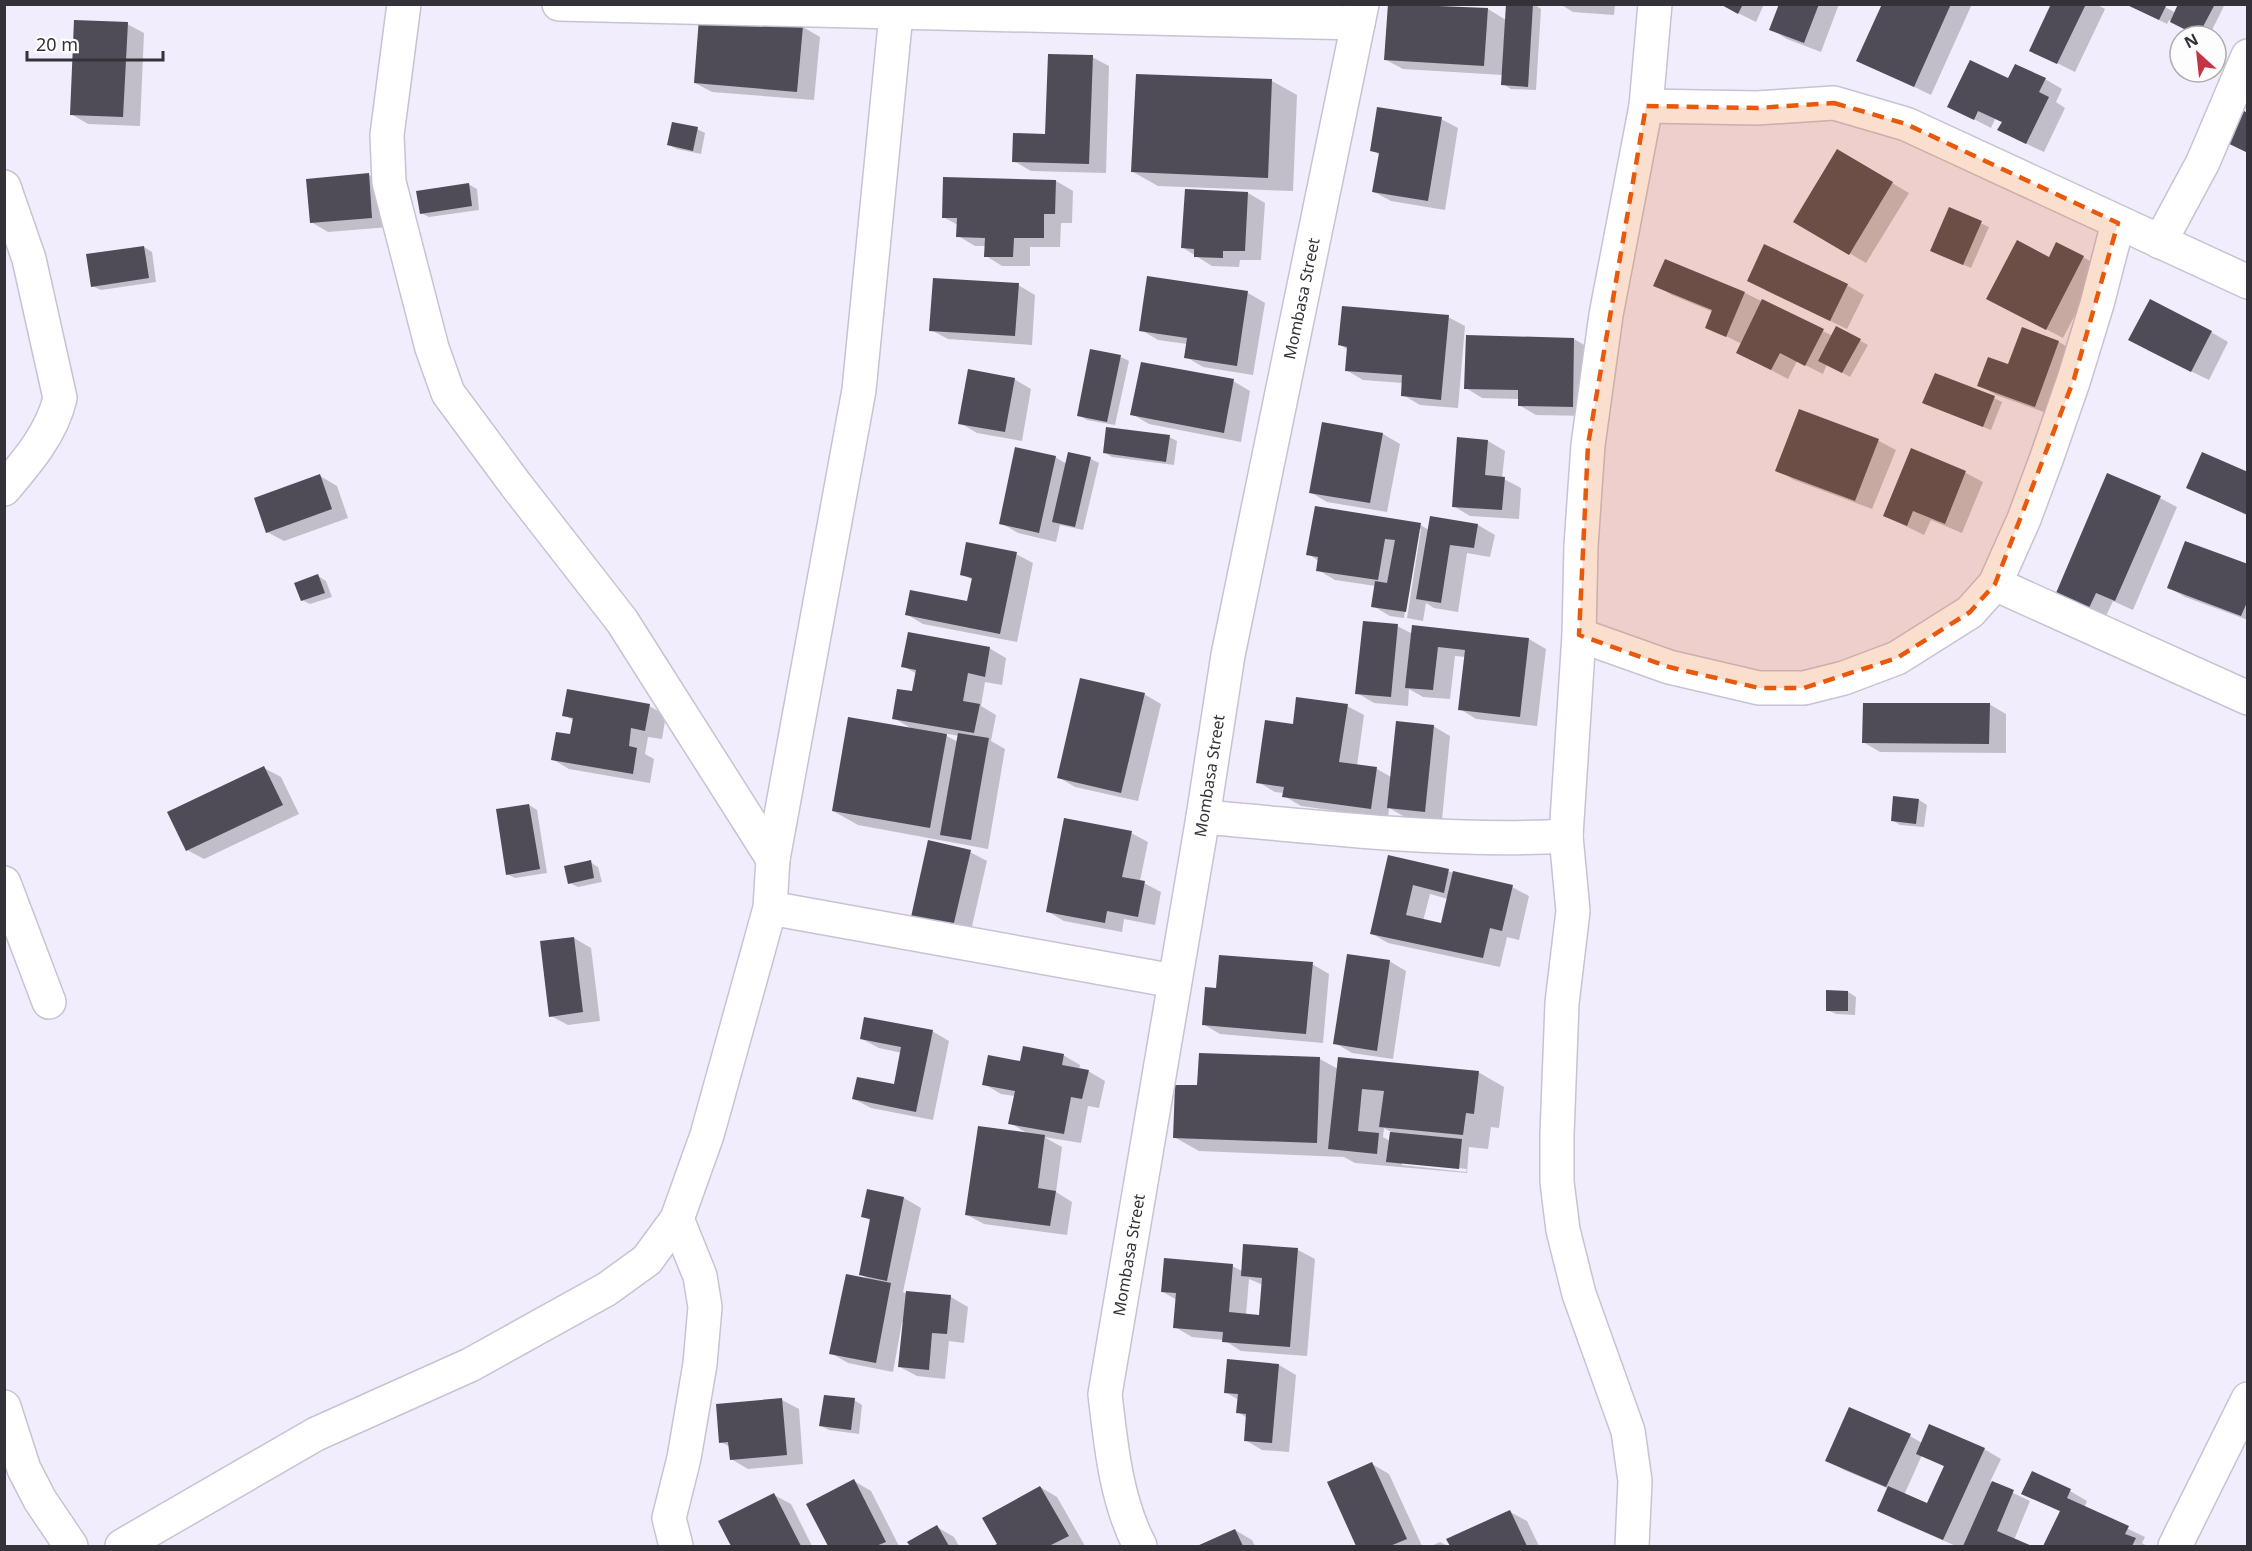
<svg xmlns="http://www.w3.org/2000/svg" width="2252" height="1551" font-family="'Noto Sans',sans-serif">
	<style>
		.shadow { fill: #0003; fill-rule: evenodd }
		.building { fill: #4f4b57 }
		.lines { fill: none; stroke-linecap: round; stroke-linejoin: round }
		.street-casing { stroke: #c8c2d2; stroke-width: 36 }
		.street { stroke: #fff; stroke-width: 33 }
		.marked { fill: #e8590c; fill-opacity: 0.2; stroke: #e8590c; stroke-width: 4.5; stroke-dasharray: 12 8; stroke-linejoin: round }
		.labels { text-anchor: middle; stroke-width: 6; stroke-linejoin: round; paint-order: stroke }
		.street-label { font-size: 16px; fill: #343238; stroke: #fdfdfd }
	</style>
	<rect width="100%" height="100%" fill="#f2edfc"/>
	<g class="shadow">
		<path d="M1389 4 1488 9 1506 20 1507 4H1534L1541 9 1536 90 1511 89 1503 84V75L1403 69 1386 60Z"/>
		<path d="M1560 4H1615L1614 15 1573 12Z"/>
		<path d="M1720 4H1764L1756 22Z"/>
		<path d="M1780 4H1839L1821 52 1787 39 1771 29Z"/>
		<path d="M1883 4H1972L1931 95 1858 60Z"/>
		<path d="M2048 4H2096L2105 9 2075 72 2031 50 2052 7Z"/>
		<path d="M2127 4 2165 7 2176 13 2180 4H2225L2209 36H2200L2169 20 2167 24Z"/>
		<path d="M127 24 144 33 140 126 88 124 71 114Z"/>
		<path d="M803 27 820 37 814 100 712 92 695 83Z"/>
		<path d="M1092 57 1109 66 1106 173 1031 171 1014 161 1046 135Z"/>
		<path d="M2045 79 2062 89 2056 102 2065 108 2044 152 2016 139 2003 123 1995 119 1991 128 1949 106 2009 80Z"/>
		<path d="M1272 81 1297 95 1293 191 1158 186 1133 172Z"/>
		<path d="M1441 119 1458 128 1445 210 1391 201 1374 192 1380 155 1372 150Z"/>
		<path d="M697 129 705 133 701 154 677 149 669 145Z"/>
		<path d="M1838 151 1909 193 1866 263 1795 221Z"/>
		<path d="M369 175 386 184 389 227 328 232 311 222Z"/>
		<path d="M944 179 1056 181 1073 191 1072 223H1061L1060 247H1030V266H1002L986 256V246H975L958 236V225L943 217Z"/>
		<path d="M468 184 477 189 479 210 429 217 421 213Z"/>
		<path d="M1186 190 1248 193 1265 203 1261 260H1240L1239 267 1212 266 1182 247Z"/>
		<path d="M1950 209 1989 227 1971 268 1940 255Z"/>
		<path d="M144 247 152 252 156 282 101 290 92 286Z"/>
		<path d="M2083 257 2100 267 2063 338 2005 308 2050 259Z"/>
		<path d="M1018 285 1035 295 1032 345 948 339 931 330Z"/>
		<path d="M1655 285 1745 293 1833 336 1837 328 1868 345 1850 377 1827 364 1823 374 1797 361 1788 379 1738 353 1742 344 1707 327 1713 312 1672 295Z"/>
		<path d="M1847 285 1864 295 1847 329 1765 290Z"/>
		<path d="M1248 293 1265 303 1253 375 1203 367 1186 357 1187 344 1158 340 1141 330Z"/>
		<path d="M1448 317 1465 326 1458 408 1420 405 1403 395V383L1363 380 1346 370 1348 350 1339 344Z"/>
		<path d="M2022 329 2059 342 2076 352 2052 415 1996 395 1979 385 2009 366Z"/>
		<path d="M2211 332 2228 342 2209 380 2147 350Z"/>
		<path d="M1574 339 1591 349 1590 416 1536 415 1519 405V399L1482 398 1466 388Z"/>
		<path d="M1121 357 1129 361 1115 425 1087 420 1079 415Z"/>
		<path d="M1014 379 1031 389 1022 441 977 433 960 423Z"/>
		<path d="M1233 381 1250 391 1241 442 1149 424 1132 414Z"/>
		<path d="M1994 398 2002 402 1991 430 1932 407Z"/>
		<path d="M1800 411 1879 441 1896 450 1872 509 1794 480 1777 470Z"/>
		<path d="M1383 434 1400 444 1387 512 1327 502 1310 492Z"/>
		<path d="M1169 437 1177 441 1174 465 1112 457 1104 452Z"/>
		<path d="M1488 441 1505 451 1502 478 1521 488 1519 519 1470 516 1453 506Z"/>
		<path d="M1912 450 1966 473 1983 482 1962 533 1931 520 1924 535 1885 516Z"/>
		<path d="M1069 454 1091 459 1099 463 1083 530 1060 525 1056 542 1018 533 1001 523 1055 457 1067 464Z"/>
		<path d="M2248 474V516L2188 487Z"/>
		<path d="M320 476 337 486 348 518 284 541 267 532Z"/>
		<path d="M2160 498 2177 507 2133 610 2113 601 2106 616 2058 593Z"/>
		<path d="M1420 525 1429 530 1478 525 1495 535 1490 557 1467 553 1458 612 1434 608 1426 603 1423 621 1407 618 1421 529H1418L1404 618 1390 616 1373 606 1376 586 1335 580 1318 570 1319 561 1308 554Z"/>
		<path d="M1016 554 1033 563 1017 642 923 624 906 614 968 602 973 580 962 574Z"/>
		<path d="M2248 566V620L2185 597 2168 587Z"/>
		<path d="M318 576 326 581 332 597 310 604 302 600Z"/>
		<path d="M1397 626 1413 634 1414 627 1529 639 1546 649 1537 726 1476 719 1460 709 1466 657 1455 656 1450 699 1423 697 1409 689 1408 706 1374 703 1357 693Z"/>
		<path d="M989 648 1006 658 1002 685 985 682 981 706 996 715 991 741 1005 749 988 849 858 825 833 811 914 730 894 718 913 693 917 674 903 666ZM943 733 959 736 958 742 943 734Z"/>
		<path d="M1144 694 1161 704 1138 801 1075 787 1058 777Z"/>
		<path d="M1989 704 2006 714V753L1880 752 1863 742Z"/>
		<path d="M649 706 666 715 662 739 648 737 645 754 654 759 650 783 569 769 552 759 571 736 574 721 564 715Z"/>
		<path d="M1347 706 1364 715 1357 766 1377 769 1391 777 1433 726 1450 736 1442 820 1405 817 1389 808 1388 818 1301 806 1284 796V793L1275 792 1258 782Z"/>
		<path d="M264 768 281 777 299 814 204 859 187 850Z"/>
		<path d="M1919 800 1927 805 1924 827 1900 825 1892 820Z"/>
		<path d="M529 805 537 810 547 873 515 878 507 874Z"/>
		<path d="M1131 833 1148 842 1140 881 1161 892 1155 925 1124 919 1122 932 1064 921 1047 911Z"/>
		<path d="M970 852 987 861 970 935 930 926Z"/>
		<path d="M1389 857 1512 887 1529 896 1519 940 1507 937 1500 967 1388 943 1371 933ZM1430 894 1448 899 1442 925 1423 921Z"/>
		<path d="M590 862 598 867 602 882 578 887 570 883Z"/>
		<path d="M574 938 591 948 600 1021 568 1025 551 1016Z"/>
		<path d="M1389 961 1406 971 1393 1059 1352 1053 1335 1043Z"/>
		<path d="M1312 964 1329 974 1323 1043 1220 1034 1203 1024 1217 990Z"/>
		<path d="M1848 992 1856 997 1855 1015 1836 1014 1827 1010Z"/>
		<path d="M932 1031 949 1041 933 1120 871 1108 854 1099 895 1086 902 1053 879 1048 862 1039Z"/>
		<path d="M1063 1055 1080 1065 1079 1070 1088 1071 1105 1081 1099 1108 1088 1106 1081 1143 1044 1137 1062 1147 1056 1192 1072 1202 1067 1235 984 1224 967 1215 1030 1135 1010 1123 1015 1096 1001 1094 984 1084 1021 1062Z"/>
		<path d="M1320 1059 1338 1069 1478 1072 1504 1087 1499 1128 1491 1127 1488 1149 1469 1147 1467 1173 1355 1163 1344 1157 1199 1151 1174 1137 1199 1087ZM1384 1128 1391 1132 1390 1141 1383 1137ZM1402 1162 1467 1169 1466 1172 1402 1165Z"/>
		<path d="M868 1191 904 1198 921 1208 903 1292 908 1295V1293L951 1297 968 1307 964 1343 949 1341 945 1379 917 1376 900 1367 905 1323 902 1322 893 1372 848 1363 831 1353 872 1281 860 1274 871 1221 863 1216Z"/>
		<path d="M1298 1250 1315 1259 1307 1356 1241 1351 1224 1340 1192 1337 1175 1327 1177 1300 1163 1292 1232 1266 1242 1271ZM1249 1279 1263 1285 1260 1316 1246 1315Z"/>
		<path d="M1228 1361 1279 1365 1296 1375 1289 1452 1262 1450 1245 1440 1247 1418 1238 1412 1239 1400 1225 1392Z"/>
		<path d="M782 1400 799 1409 803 1464 748 1469 731 1459 730 1447 721 1442Z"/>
		<path d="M854 1400 862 1405 859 1434 829 1430 821 1426Z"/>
		<path d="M1910 1436 1922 1443 1984 1449 2001 1459 1990 1482 2030 1501 2014 1540 2028 1546H1956L1896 1520 1879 1510 1889 1489 1844 1470 1827 1460ZM1922 1455 1945 1467 1928 1505 1904 1495Z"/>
		<path d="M1372 1464 1389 1474 1422 1546H1358L1329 1483Z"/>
		<path d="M854 1481 871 1491 899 1546H829L808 1505Z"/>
		<path d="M1040 1487 1057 1497 1085 1546H996Z"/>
		<path d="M2070 1491 2087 1501 2084 1508 2145 1537 2142 1543 2147 1546H2045L2061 1512 2023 1493Z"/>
		<path d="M774 1495 791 1504 812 1546H733L720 1522Z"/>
		<path d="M1510 1512 1527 1521 1539 1546H1451L1448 1540Z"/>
		<path d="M937 1527 954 1537 959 1546H911L909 1542Z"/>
		<path d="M1235 1530 1252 1540 1255 1546H1200Z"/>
		<path d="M1440 1542 1448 1546H1431Z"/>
	</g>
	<g class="building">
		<path d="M1388 4 1488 8 1484 66 1384 60Z"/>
		<path d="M1506 4H1533L1528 87 1501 85Z"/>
		<path d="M1720 4H1743L1738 14Z"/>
		<path d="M1779 4H1819L1804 43 1769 30Z"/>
		<path d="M1882 4H1951L1914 87 1856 61Z"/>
		<path d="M2051 4H2086L2057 64 2029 51Z"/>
		<path d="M2125 4H2163L2166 6 2159 20Z"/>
		<path d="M2178 4H2215L2198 36 2170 22Z"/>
		<path d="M699 18 803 26 797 92 694 83Z"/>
		<path d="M74 20 128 22 123 117 70 115Z"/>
		<path d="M1048 54 1093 55 1089 164 1012 162 1013 133 1045 134Z"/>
		<path d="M1970 60 2008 78 2015 64 2046 78 2039 92 2049 97 2026 144 1997 130 2002 122 1978 111 1974 120 1947 107Z"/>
		<path d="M1136 74 1272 79 1268 178 1131 172Z"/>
		<path d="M1377 107 1442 117 1428 201 1372 192 1379 153 1370 151Z"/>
		<path d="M2236 107 2248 113V153L2219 139Z"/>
		<path d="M672 122 698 127 693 151 667 145Z"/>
		<path d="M1837 149 1893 182 1849 255 1793 222Z"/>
		<path d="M369 173 372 218 310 223 306 179Z"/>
		<path d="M943 177 1056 180 1055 214H1044V238H1014L1013 257H984L985 238 956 237 957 218H942Z"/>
		<path d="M469 183 472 206 420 214 416 191Z"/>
		<path d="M1185 189 1248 192 1245 251H1223V258L1194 257V249L1181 248Z"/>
		<path d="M1949 207 1982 221 1963 265 1930 251Z"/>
		<path d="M2017 240 2049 257 2056 242 2084 256 2046 330 1986 299Z"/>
		<path d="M1764 244 1848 284 1830 321 1747 281Z"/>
		<path d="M144 246 149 278 91 287 86 254Z"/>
		<path d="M1665 259 1745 292 1726 337 1705 328 1712 310 1653 286Z"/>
		<path d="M1147 276 1248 291 1237 366 1184 358 1187 338 1139 331Z"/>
		<path d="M933 278 1019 283 1015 336 929 331Z"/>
		<path d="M1762 299 1824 329 1805 366 1780 353 1771 370 1736 353Z"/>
		<path d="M2150 299 2212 331 2191 372 2128 340Z"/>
		<path d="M1342 306 1449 315 1441 400 1401 396 1402 375 1345 371 1347 347 1338 345Z"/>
		<path d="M1836 326 1861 339 1842 373 1818 361Z"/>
		<path d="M2022 327 2059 341 2035 407 1977 386 1988 357 2008 364Z"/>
		<path d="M1466 335 1574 338 1573 407 1518 406V390L1464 389Z"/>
		<path d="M1090 349 1121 355 1107 422 1077 416Z"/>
		<path d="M1141 362 1234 379 1224 433 1130 415Z"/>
		<path d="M968 369 1015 378 1005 432 958 424Z"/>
		<path d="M1935 373 1995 396 1983 427 1922 403Z"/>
		<path d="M1799 409 1879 439 1855 501 1775 471Z"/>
		<path d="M1322 422 1383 433 1370 503 1309 493Z"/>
		<path d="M1106 427 1170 435 1166 462 1103 453Z"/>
		<path d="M1457 437 1488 440 1485 475 1505 477 1502 510 1452 507Z"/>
		<path d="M1015 447 1056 456 1039 533 999 524Z"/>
		<path d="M1911 448 1966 471 1945 524 1913 511 1907 526 1883 516Z"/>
		<path d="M1068 452 1091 457 1075 527 1052 522Z"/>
		<path d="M2202 452 2248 472V515L2186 488Z"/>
		<path d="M2107 473 2161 496 2115 601 2096 593 2089 608 2056 593Z"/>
		<path d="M320 474 332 509 266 533 254 498Z"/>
		<path d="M1315 506 1421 523 1406 612 1371 607 1375 581 1387 583 1395 540 1385 539 1378 580 1316 571 1318 557 1306 555Z"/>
		<path d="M1430 516 1478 524 1474 548 1450 545 1441 603 1416 599Z"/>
		<path d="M2185 541 2248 564V600L2241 616 2167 588Z"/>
		<path d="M966 542 1017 552 1000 634 905 615 910 590 967 601 972 578 960 575Z"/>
		<path d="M318 574 325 593 301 601 294 583Z"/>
		<path d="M1363 621 1398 624 1391 697 1355 694Z"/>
		<path d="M1412 625 1529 638 1520 717 1458 710 1465 650 1438 647 1433 690 1405 688Z"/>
		<path d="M908 632 990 647 985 677 968 673 963 701 980 704 974 733 892 719 897 689 912 691 916 670 901 667Z"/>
		<path d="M1080 678 1145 693 1121 793 1057 778Z"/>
		<path d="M567 689 650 704 645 731 631 728 629 746 637 748 633 774 551 760 556 732 570 734 573 718 562 716Z"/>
		<path d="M1296 697 1348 704 1339 762 1377 767 1371 809 1282 797 1284 787 1256 783 1265 720 1293 724Z"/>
		<path d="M1863 703H1990L1989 744 1862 743Z"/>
		<path d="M848 717 947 734 930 828 832 811Z"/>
		<path d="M1396 721 1434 725 1425 812 1387 808Z"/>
		<path d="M958 733 989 738 971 840 940 835Z"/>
		<path d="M264 766 283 805 186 851 167 812Z"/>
		<path d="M1893 796 1919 799 1916 824 1891 821Z"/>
		<path d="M529 804 540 869 506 875 496 809Z"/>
		<path d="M1064 818 1132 831 1122 877 1145 881 1138 917 1107 911 1105 923 1046 912Z"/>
		<path d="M928 840 971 850 953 927 911 917Z"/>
		<path d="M1388 855 1449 869 1444 893 1413 885 1406 915 1441 923 1453 871 1513 885 1502 931 1490 928 1483 958 1370 934Z"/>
		<path d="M591 860 594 878 568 884 564 866Z"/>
		<path d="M574 937 583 1012 549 1017 540 941Z"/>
		<path d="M1347 954 1390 960 1377 1051 1333 1044Z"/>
		<path d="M1219 955 1313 962 1306 1034 1202 1025 1205 987 1216 988Z"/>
		<path d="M1826 990 1848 991V1011H1826Z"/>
		<path d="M864 1017 933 1030 916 1112 852 1099 857 1077 894 1084 901 1047 860 1039Z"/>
		<path d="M1023 1046 1064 1054 1062 1065 1089 1070 1082 1099 1071 1097 1064 1134 1008 1124 1015 1091 982 1085 988 1055 1020 1061Z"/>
		<path d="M1199 1053 1320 1057 1317 1143 1173 1138 1175 1085H1197Z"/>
		<path d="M1338 1057 1479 1071 1474 1114 1466 1113 1463 1135 1379 1127 1384 1091 1362 1089 1358 1131 1379 1133 1377 1154 1328 1149Z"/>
		<path d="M978 1126 1045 1135 1038 1188 1056 1191 1050 1226 965 1215Z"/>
		<path d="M1390 1132 1462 1139 1459 1169 1386 1162Z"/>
		<path d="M867 1189 904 1197 887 1281 859 1275 870 1219 861 1217Z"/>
		<path d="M1243 1244 1298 1248 1290 1347 1222 1342 1223 1332 1173 1328 1176 1293 1161 1292 1164 1258 1233 1264 1229 1312 1259 1315 1262 1278 1241 1276Z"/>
		<path d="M846 1274 891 1283 876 1363 829 1354Z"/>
		<path d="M906 1291 951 1295 947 1334 932 1333 929 1370 898 1367Z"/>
		<path d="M1227 1359 1279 1364 1272 1443 1244 1441 1246 1414 1236 1413 1238 1394 1224 1393Z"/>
		<path d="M824 1395 855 1398 851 1430 819 1426Z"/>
		<path d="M782 1398 787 1455 730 1460 728 1442 719 1443 716 1404Z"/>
		<path d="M1849 1407 1911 1434 1886 1487 1825 1461Z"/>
		<path d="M1929 1424 1985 1448 1943 1540 1877 1511 1888 1486 1927 1503 1944 1466 1916 1454Z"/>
		<path d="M1372 1462 1407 1539 1390 1546H1356L1327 1482Z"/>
		<path d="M2032 1471 2071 1489 2067 1498 2129 1526 2125 1534 2136 1538 2132 1546H2043L2060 1511 2021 1494Z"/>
		<path d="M854 1479 886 1542 876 1546H828L806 1504Z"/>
		<path d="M1992 1481 2014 1490 1997 1531 2032 1546H1963Z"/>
		<path d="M1040 1486 1069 1536 1049 1546H993L997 1544 982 1518Z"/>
		<path d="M774 1493 801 1546H731L718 1521Z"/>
		<path d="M1510 1510 1527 1546H1450L1446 1539Z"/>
		<path d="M937 1525 949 1546H910L907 1542Z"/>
		<path d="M1235 1529 1243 1546H1197Z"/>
	</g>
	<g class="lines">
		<defs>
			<g id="street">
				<path d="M404 4 387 135 389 182 432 348 448 393 516 485 622 621 773 859"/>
				<path d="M559 4 1358 23"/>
				<path d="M1646 106 1757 108 1834 103 1906 124 2248 282"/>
				<path d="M4 187 29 259 60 398C52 433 27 462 4 489"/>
				<path d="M2160 242 2203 162 2248 56"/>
				<path d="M1995 584 2248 698"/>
				<path d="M1579 635 1669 667 1759 688H1804L1844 678 1897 658 1970 612 1995 584 2024 519 2047 457 2074 379 2097 304 2118 223"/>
				<path d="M1203 817C1324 827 1445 843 1566 836"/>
				<path d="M4 883 49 1002"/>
				<path d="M770 908 1174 981"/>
				<path d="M4 1407 24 1469 40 1500 71 1546"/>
				<path d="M122 1546 316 1434 470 1365 607 1289 647 1260 677 1219 707 1135 770 908 773 859 859 390 897 4"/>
				<path d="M676 1546 669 1518 684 1458 700 1364 705 1307 700 1276 677 1219"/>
				<path id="s1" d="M1140 1546C1116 1500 1111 1446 1105 1394L1203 817 1228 655 1362 4"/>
				<path d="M1632 1546 1635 1481 1628 1431 1579 1294 1563 1230 1557 1182V1135L1562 1003 1573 911 1566 836 1579 635 1581 546 1588 445 1606 315 1646 106 1655 4"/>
				<path d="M2175 1546 2248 1399"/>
			</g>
		</defs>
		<use href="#street" class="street-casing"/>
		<use href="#street" class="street"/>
	</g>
	<path class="marked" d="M1834 103 1906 124 2118 223 2074 379 1995 584 1970 612 1897 658 1804 688H1759L1669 667 1579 635 1588 445 1646 106 1757 108Z"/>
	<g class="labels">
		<g class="street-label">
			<text dy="6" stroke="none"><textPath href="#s1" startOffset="1270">Mombasa Street</textPath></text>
			<text dy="6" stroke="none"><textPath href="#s1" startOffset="784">Mombasa Street</textPath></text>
			<text dy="6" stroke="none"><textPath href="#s1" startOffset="298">Mombasa Street</textPath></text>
		</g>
	</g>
	<rect width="2252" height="1551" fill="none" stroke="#343238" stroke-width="12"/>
	<g transform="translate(2198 54) rotate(333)"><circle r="28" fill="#fdfdfd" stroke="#adacae" stroke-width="1.5"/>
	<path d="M0-4.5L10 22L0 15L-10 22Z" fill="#c53444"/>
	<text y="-9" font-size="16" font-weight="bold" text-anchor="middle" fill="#343238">N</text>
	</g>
	<path d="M27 51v9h136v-9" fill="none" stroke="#343238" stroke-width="3"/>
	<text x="36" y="51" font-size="18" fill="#343238" stroke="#fdfdfd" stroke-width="4.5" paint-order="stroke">20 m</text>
</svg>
